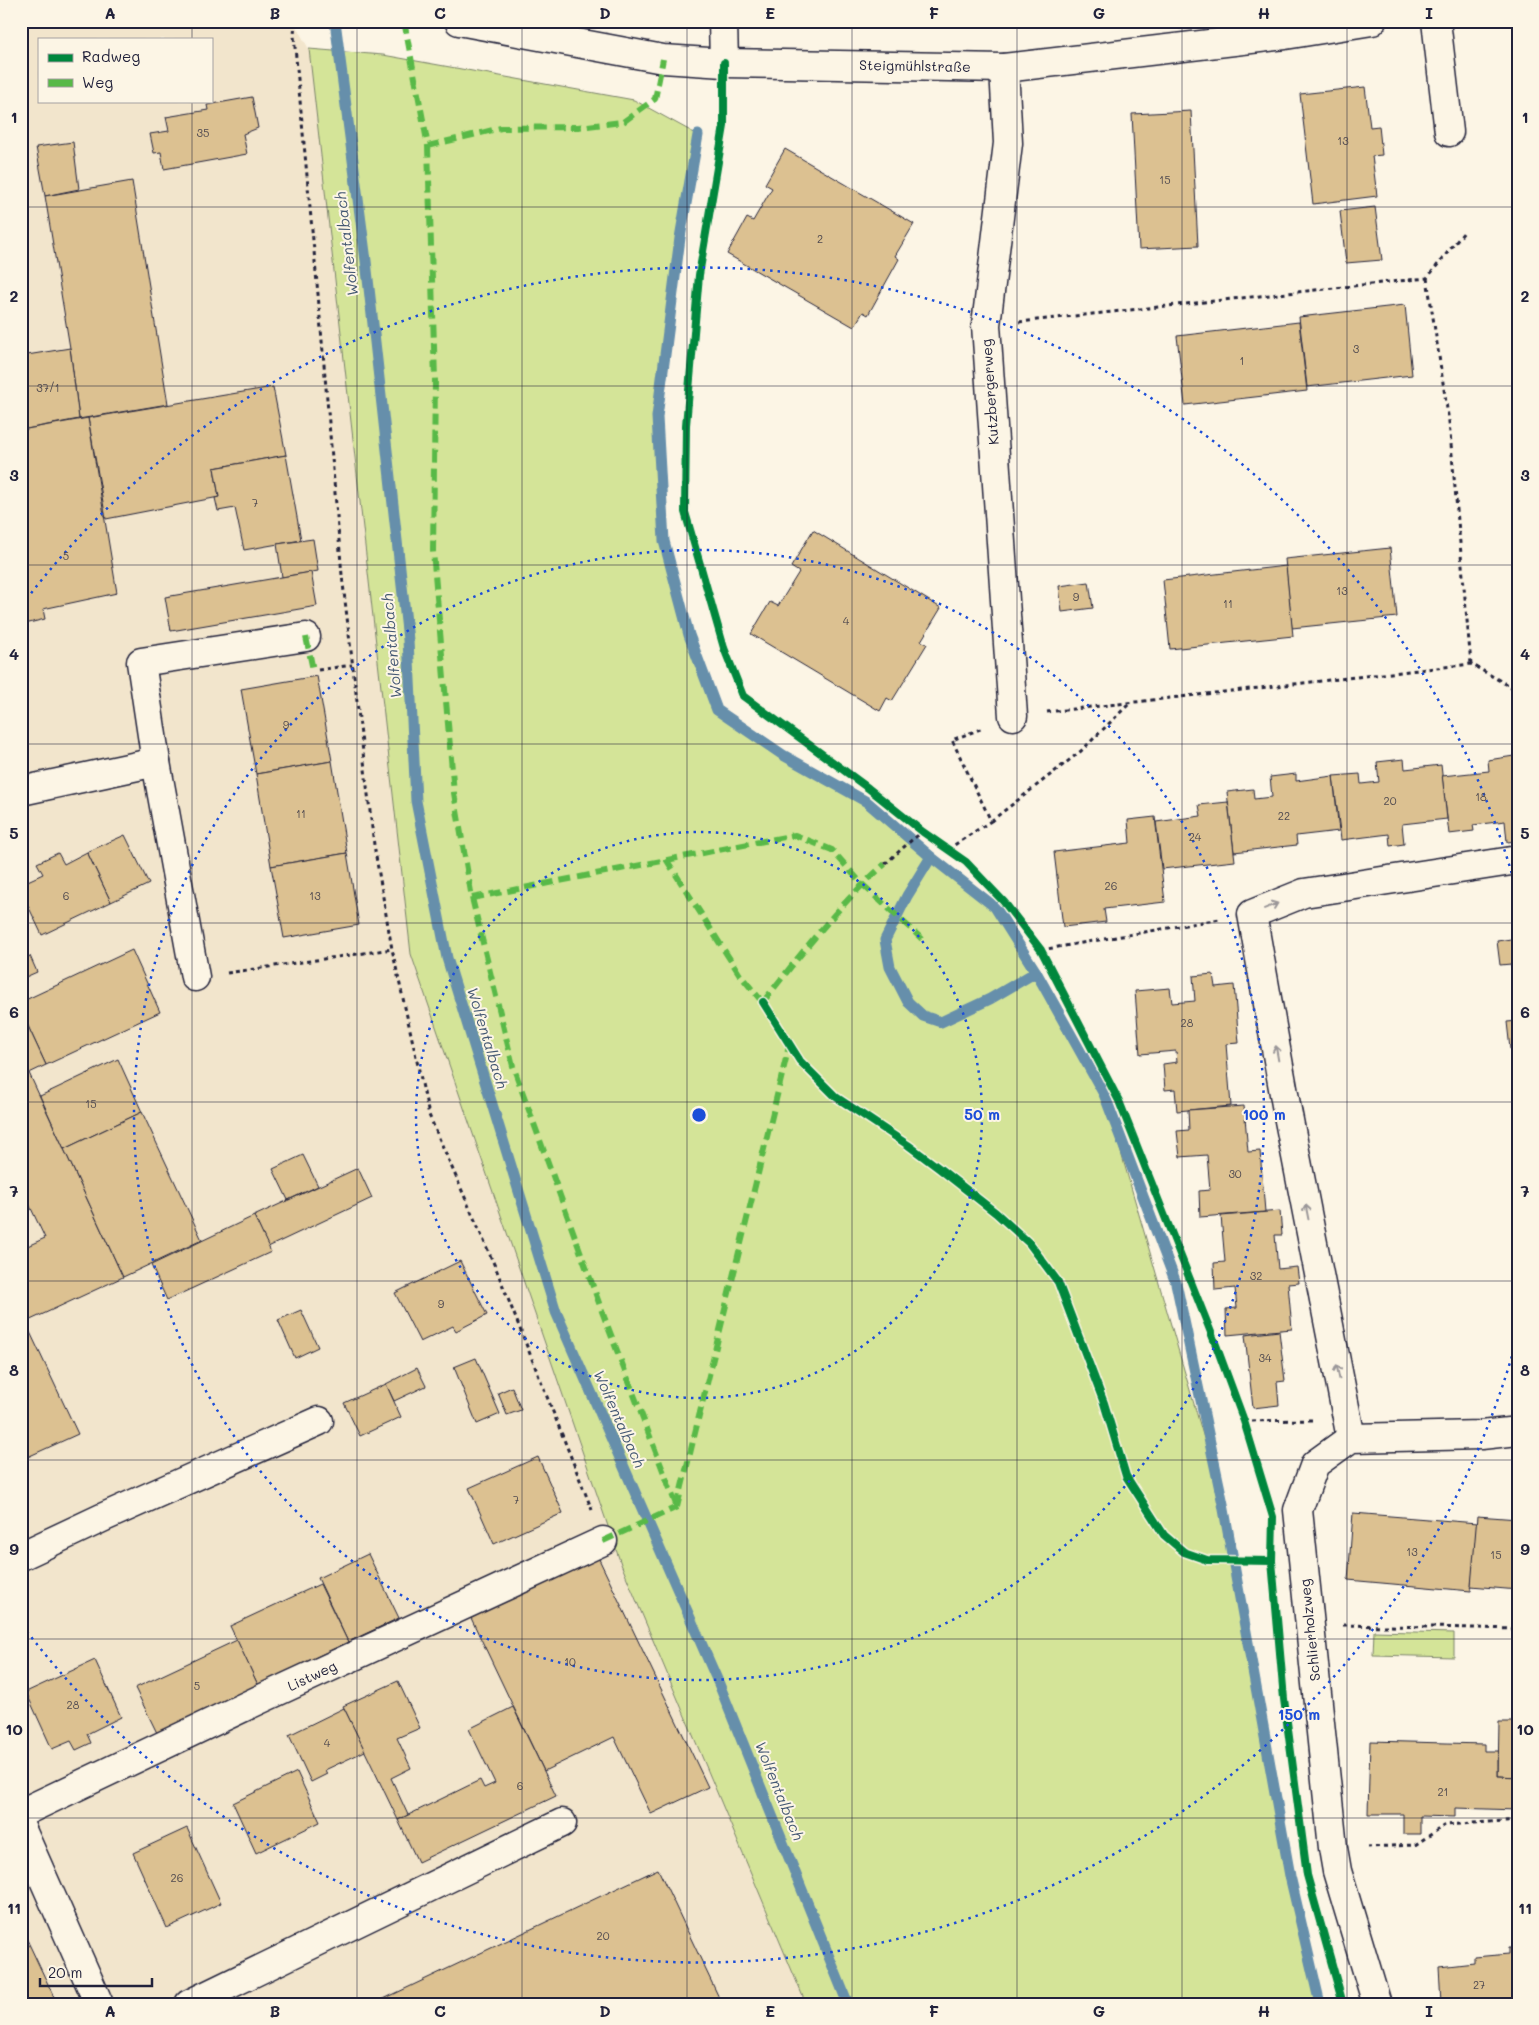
<svg xmlns="http://www.w3.org/2000/svg" width="1539" height="2025" font-family="Mali,sans-serif">
	<style>
		.built { fill: #f2e5cc; fill-rule: evenodd }
		.green { fill: #d4e498; stroke: #7b836a }
		.lines { fill: none; stroke-linecap: round; stroke-linejoin: round }
		.stream { stroke: #668fab; stroke-width: 11 }
		.building { fill: #dcc191; stroke: #22223b }
		.minor-casing { stroke: #22223b; stroke-width: 31 }
		.path { stroke: #22223b; stroke-width: 3; stroke-dasharray: 4 4; stroke-linecap: butt }
		.minor { stroke: #fcf5e5; stroke-width: 28 }
		.quiet { stroke: #58b947; stroke-width: 6; stroke-dasharray: 12 6; stroke-linecap: butt }
		.cycleway-casing { stroke: #fcf5e5; stroke-width: 11 }
		.cycleway { stroke: #00873e; stroke-width: 8 }
		.oneway { stroke: #9a9698 }
		.grid { fill: none; stroke: #22223b; stroke-width: 1; stroke-opacity: 0.55 }
		.ring { fill: none; stroke: #1d4ed8; stroke-width: 2.5; stroke-dasharray: 2.5 5 }
		.labels { text-anchor: middle; stroke-width: 4; stroke-linejoin: round; paint-order: stroke }
		.number-label { font-size: 11px; fill: #504a50 }
		.street-label { font-size: 14px; fill: #22223b; stroke: #fcf5e5 }
		.water-label { font-size: 15px; font-style: italic; fill: #445873; stroke: #fcf5e5 }
		.centre { fill: #1d4ed8; stroke: #fcf5e5; stroke-width: 2.5 }
		.ring-label { font-size: 15px; text-anchor: middle; font-weight: bold; fill: #1d4ed8; stroke: #fcf5e5; stroke-width: 4; stroke-linejoin: round; paint-order: stroke }
		.neatline { fill: none; stroke: #22223b; stroke-width: 2 }
		.grid-label { font-size: 16px; text-anchor: middle; font-weight: bold; fill: #22223b }
	</style>
	<rect width="100%" height="100%" fill="#fcf5e5"/>
	<filter id="ink" filterUnits="userSpaceOnUse"><feTurbulence type="fractalNoise" baseFrequency=".02" numOctaves="2"/><feDisplacementMap in="SourceGraphic" scale="10" xChannelSelector="R" yChannelSelector="G"/><feConvolveMatrix kernelMatrix="1 2 1 2 8 2 1 2 1" color-interpolation-filters="sRGB"/></filter>
	<g filter="url(#ink)">
		<path class="built" d="M21 21H293L309 49 411 954 621 1564 806 2004H21ZM39 39H211V101H39Z"/>
		<g class="green">
			<path d="M309 49 383 55 634 100 698 135 680 238 657 417 664 541 689 635 717 710 783 755 867 802 931 857 995 907 1036 972 1104 1094 1223 1504 1290 1876 1320 2004H806L621 1564 411 954Z"/>
			<path d="M1374 1631 1454 1633V1657L1373 1655Z"/>
		</g>
		<g class="lines">
			<g class="stream">
				<path d="M335 21 366 261 408 640 416 801 447 958 556 1312 719 1684 848 2004"/>
				<path d="M698 135 680 238 657 417 664 541 689 635 717 710 783 755 867 802 931 857 995 907 1036 972 1104 1094 1176 1283 1223 1504 1290 1876 1320 2004"/>
				<path d="M931 857 907 896 885 940 890 967 908 1002 923 1016 941 1022 990 999 1036 972"/>
			</g>
		</g>
		<g class="building">
			<path d="M785 21H873V23Z"/>
			<path d="M1365 87 1370 127 1379 126 1382 155 1372 156 1377 196 1313 204 1300 94Z"/>
			<path d="M252 97 258 128 243 134 247 154 164 169 161 152 154 153 150 134 169 131 166 117 208 110 207 105Z"/>
			<path d="M1191 111 1198 246 1139 249 1132 114Z"/>
			<path d="M73 142 79 189 45 196 36 147Z"/>
			<path d="M785 149 914 224 895 256 899 259 868 315 863 312 854 327 727 254 747 218 753 221 772 188 765 184Z"/>
			<path d="M132 181 168 404 79 419 70 348 45 196Z"/>
			<path d="M1375 207 1382 260 1346 263 1340 211Z"/>
			<path d="M1405 305 1412 375 1307 387 1299 317Z"/>
			<path d="M1299 322 1307 391 1185 405 1177 336Z"/>
			<path d="M70 348 79 419 21 430V356Z"/>
			<path d="M273 387 286 455 214 468 219 497 106 519 88 418Z"/>
			<path d="M88 418 117 593 43 609 45 619 21 625V430Z"/>
			<path d="M286 455 301 540 244 550 235 508 218 511 215 498 219 497 214 468Z"/>
			<path d="M813 530 941 608 921 641 927 644 892 701 887 698 880 711 751 634 770 602 778 606 799 572 791 567Z"/>
			<path d="M313 539 318 571 282 577 277 544Z"/>
			<path d="M1390 548 1397 617 1292 628 1285 559Z"/>
			<path d="M1286 566 1293 636 1170 649 1163 580Z"/>
			<path d="M311 572 317 606 171 631 165 597Z"/>
			<path d="M1089 582 1093 608 1062 612 1059 586Z"/>
			<path d="M317 676 332 761 256 774 241 689Z"/>
			<path d="M1514 756 1515 766H1518V841L1507 842 1505 821 1473 825 1474 831 1449 834 1442 776 1489 771 1488 760Z"/>
			<path d="M1404 759 1405 769 1441 765 1447 819 1402 824 1404 844 1390 846 1389 834 1341 840 1333 776 1360 774 1361 784 1379 782 1377 762Z"/>
			<path d="M332 761 347 853 271 866 256 774Z"/>
			<path d="M1296 774V781L1333 776 1339 831 1296 836 1297 845 1234 852 1227 792 1253 789 1254 799 1272 797 1270 777Z"/>
			<path d="M1228 802 1235 861 1162 869 1156 822 1201 816 1199 805Z"/>
			<path d="M1155 817 1165 902 1104 909 1106 922 1063 927 1054 852 1130 843 1128 820Z"/>
			<path d="M125 835 149 884 111 902 87 852Z"/>
			<path d="M87 852 111 902 42 935 21 891V884L43 874 37 863 58 853 64 864Z"/>
			<path d="M347 853 359 925 284 938 271 866Z"/>
			<path d="M1518 938V1018L1511 964 1500 965 1497 941Z"/>
			<path d="M132 950 160 1012 46 1065 21 1011V1002Z"/>
			<path d="M30 956 37 972 21 979V960Z"/>
			<path d="M1213 974 1215 987 1234 985 1239 1043 1226 1044 1231 1106 1177 1111 1175 1089 1165 1090 1163 1064 1177 1062 1176 1051 1140 1054 1135 991 1170 988 1172 1003 1195 1001 1193 976Z"/>
			<path d="M21 1011 46 1065 21 1077Z"/>
			<path d="M1518 1021V1048L1510 1049 1507 1022Z"/>
			<path d="M118 1059 142 1112 64 1149 40 1096Z"/>
			<path d="M29 1073 123 1277 26 1322 21 1313V1249L45 1238 21 1187V1077Z"/>
			<path d="M1244 1106 1248 1152 1260 1151 1265 1212 1200 1217 1199 1191 1210 1190 1207 1155 1180 1157 1177 1131 1189 1130 1188 1110Z"/>
			<path d="M142 1112 202 1240 123 1277 64 1149Z"/>
			<path d="M303 1155 318 1186 288 1200 273 1169Z"/>
			<path d="M358 1168 372 1198 268 1247 254 1216Z"/>
			<path d="M1280 1211 1282 1235H1275L1278 1269 1297 1267 1299 1283 1288 1284 1292 1329 1227 1335 1226 1309 1237 1308 1235 1288 1215 1290 1214 1263 1225 1262 1221 1216Z"/>
			<path d="M254 1216 271 1252 167 1300 151 1265Z"/>
			<path d="M460 1261 487 1315 456 1331 453 1326 420 1342 395 1293Z"/>
			<path d="M301 1310 318 1347 295 1358 278 1320Z"/>
			<path d="M21 1313 78 1434 21 1460Z"/>
			<path d="M1279 1331 1285 1381 1277 1382 1279 1405 1253 1408 1245 1335Z"/>
			<path d="M476 1358 500 1414 477 1424 454 1367Z"/>
			<path d="M417 1368 426 1386 394 1401 386 1384Z"/>
			<path d="M386 1384 401 1417 360 1436 344 1403Z"/>
			<path d="M512 1387 521 1410 507 1415 498 1393Z"/>
			<path d="M538 1457 563 1513 494 1544 469 1488Z"/>
			<path d="M1353 1513 1477 1523 1471 1591 1348 1580Z"/>
			<path d="M1477 1516 1518 1519V1590L1471 1586Z"/>
			<path d="M368 1554 399 1618 348 1642 318 1578Z"/>
			<path d="M598 1557 708 1787 651 1814 614 1737 544 1771 471 1618Z"/>
			<path d="M320 1584 348 1642 258 1685 230 1626Z"/>
			<path d="M237 1640 258 1685 157 1733 135 1688Z"/>
			<path d="M95 1660 121 1717 87 1734 91 1743 76 1750 71 1741 52 1749 26 1692Z"/>
			<path d="M398 1681 420 1728 397 1738 411 1768 391 1778 408 1815 398 1820 343 1706Z"/>
			<path d="M513 1707 556 1796 418 1862 398 1820 480 1780 484 1788 495 1783 469 1729Z"/>
			<path d="M344 1708 365 1751 325 1770 327 1774 311 1782 289 1735Z"/>
			<path d="M1499 1722H1518V1777L1498 1776Z"/>
			<path d="M1370 1741 1484 1744V1751H1498V1776L1518 1777 1517 1810 1455 1808V1817L1420 1816V1834H1403V1814H1368Z"/>
			<path d="M297 1772 320 1822 256 1853 233 1803Z"/>
			<path d="M187 1828 221 1903 167 1928 133 1853Z"/>
			<path d="M658 1869 722 2004H373Z"/>
			<path d="M21 1927 55 1999 44 2004H21Z"/>
			<path d="M1509 1948H1518V2004H1441L1439 1967 1474 1963V1957L1509 1954Z"/>
		</g>
		<g class="lines">
			<defs>
				<g id="minor">
					<path d="M459 21 663 59 724 63 1004 68 1285 35 1372 21"/>
					<path d="M723 21 724 63"/>
					<path d="M1436 21 1449 132"/>
					<path d="M1004 68 1008 143 986 325 1013 716"/>
					<path d="M21 791 156 762"/>
					<path d="M195 977 156 762 141 662 306 637"/>
					<path d="M1351 1438 1286 1105 1252 914 1304 893 1518 860"/>
					<path d="M21 1556 104 1517 319 1421"/>
					<path d="M21 1813 261 1699 603 1541"/>
					<path d="M21 1828 99 2004"/>
					<path d="M189 2004 562 1823"/>
					<path d="M1377 2004 1337 1871 1333 1848 1298 1510 1315 1464 1351 1438 1481 1435 1518 1431"/>
				</g>
			</defs>
			<use href="#minor" class="minor-casing"/>
			<g class="path">
				<path d="M295 21 294 36 318 294 342 575 374 845 392 949 429 1115 497 1271 592 1510"/>
				<path d="M1427 278 1449 422 1471 664"/>
				<path d="M1019 322 1427 278 1464 232"/>
				<path d="M318 670 352 665"/>
				<path d="M1047 712 1471 664 1518 691"/>
				<path d="M991 821 1081 751 1131 702"/>
				<path d="M948 849 991 821 952 740 983 728"/>
				<path d="M885 864 914 838 923 832"/>
				<path d="M1041 950 1220 919"/>
				<path d="M227 973 392 949"/>
				<path d="M1244 1421 1314 1420"/>
				<path d="M1343 1625 1518 1629"/>
				<path d="M1367 1847 1415 1845 1445 1825 1518 1820"/>
			</g>
			<use href="#minor" class="minor"/>
			<g class="quiet">
				<path d="M404 21 428 146 435 380 433 551 454 793 472 898 513 1066 603 1314 677 1507"/>
				<path d="M428 146 501 128 578 127 623 122 655 99 663 59"/>
				<path d="M306 637 313 670"/>
				<path d="M666 859 740 975 765 1005"/>
				<path d="M472 898 795 835 832 850 862 884 922 939"/>
				<path d="M763 1002C801 954 839 904 885 864"/>
				<path d="M677 1507 789 1046"/>
				<path d="M603 1541 677 1507"/>
			</g>
			<defs>
				<g id="cycleway">
					<path d="M724 63V126L699 275 686 425 685 512 724 648 743 696 868 788 923 832 966 862 1004 902 1041 950 1119 1101 1216 1345 1244 1421 1273 1517 1272 1561 1284 1699 1307 1875 1343 2004"/>
					<path d="M763 1002 800 1061 836 1097 908 1145 940 1169 996 1213 1029 1243 1058 1282 1104 1403 1126 1476 1164 1535 1184 1552 1207 1560 1272 1561"/>
				</g>
			</defs>
			<use href="#cycleway" class="cycleway-casing"/>
			<use href="#cycleway" class="cycleway"/>
		</g>
		<defs><path id="oneway-shaft" d="M-6 0H5M1.5-3L5.5 0L1.5 3" fill="none" stroke-width="1.6" stroke-linecap="round" stroke-linejoin="round" transform="scale(1.25)"/></defs>
		<g class="oneway">
			<use href="#oneway-shaft" transform="translate(1271 906) rotate(-22)"/>
			<use href="#oneway-shaft" transform="translate(1277 1053) rotate(-100)"/>
			<use href="#oneway-shaft" transform="translate(1307 1212) rotate(-101)"/>
			<use href="#oneway-shaft" transform="translate(1338 1372) rotate(-101)"/>
		</g>
	</g>
	<path class="grid" d="M192 21V39M357 21V2004M522 21V2004M687 21V2004M852 21V2004M1017 21V2004M1182 21V2004M1347 21V2004M192 101V2004M21 207H1518M21 386H1518M21 565H1518M21 744H1518M21 923H1518M21 1102H1518M21 1281H1518M21 1460H1518M21 1639H1518M21 1818H1518"/>
	<g class="ring">
		<circle cx="699" cy="1115" r="283"/>
		<circle cx="699" cy="1115" r="565"/>
		<path d="M1516 1342A848 848 0 0 1 22 1625M22 605A848 848 0 0 1 1516 888"/>
	</g>
	<g class="labels">
		<g class="number-label">
			<text x="203" y="137">35</text>
			<text x="1343" y="145">13</text>
			<text x="1165" y="184">15</text>
			<text x="820" y="243">2</text>
			<text x="1356" y="353">3</text>
			<text x="1242" y="365">1</text>
			<text x="48" y="392">37/1</text>
			<text x="255" y="507">7</text>
			<text x="66" y="560">5</text>
			<text x="1342" y="595">13</text>
			<text x="1076" y="601">9</text>
			<text x="1228" y="608">11</text>
			<text x="846" y="625">4</text>
			<text x="286" y="729">9</text>
			<text x="1481" y="801">18</text>
			<text x="1390" y="805">20</text>
			<text x="301" y="818">11</text>
			<text x="1284" y="820">22</text>
			<text x="1195" y="841">24</text>
			<text x="1111" y="890">26</text>
			<text x="66" y="900">6</text>
			<text x="315" y="900">13</text>
			<text x="1187" y="1027">28</text>
			<text x="91" y="1108">15</text>
			<text x="1235" y="1178">30</text>
			<text x="1256" y="1280">32</text>
			<text x="441" y="1308">9</text>
			<text x="1265" y="1362">34</text>
			<text x="516" y="1504">7</text>
			<text x="1412" y="1556">13</text>
			<text x="1496" y="1559">15</text>
			<text x="570" y="1666">10</text>
			<text x="197" y="1690">5</text>
			<text x="73" y="1709">28</text>
			<text x="327" y="1747">4</text>
			<text x="520" y="1790">6</text>
			<text x="1443" y="1796">21</text>
			<text x="177" y="1882">26</text>
			<text x="603" y="1940">20</text>
			<text x="1479" y="1989">27</text>
		</g>
		<g class="street-label">
			<text transform="translate(915 66) rotate(1)" y="5">Steigmühlstraße</text>
			<text transform="translate(990 392) rotate(-94)" y="5">Kutzbergerweg</text>
			<text transform="translate(1310 1630) rotate(-96)" y="5">Schlierholzweg</text>
			<text transform="translate(312 1676) rotate(-25)" y="5">Listweg</text>
		</g>
		<g class="water-label">
			<text transform="translate(347 244) rotate(-97)" y="5">Wolfentalbach</text>
			<text transform="translate(392 646) rotate(-95)" y="5">Wolfentalbach</text>
			<text transform="translate(487 1038) rotate(73)" y="5">Wolfentalbach</text>
			<text transform="translate(619 1419) rotate(66)" y="5">Wolfentalbach</text>
			<text transform="translate(779 1791) rotate(68)" y="5">Wolfentalbach</text>
		</g>
	</g>
	<circle cx="699" cy="1115" r="8" class="centre"/>
	<g class="ring-label">
		<text x="982" y="1120">50 m</text>
		<text x="1264" y="1120">100 m</text>
		<text x="1299" y="1720">150 m</text>
	</g>
	<rect width="1539" height="2025" fill="none" stroke="#fcf5e5" stroke-width="55"/>
	<rect x="38" y="38" width="175" height="65" fill="#fcf5e5" stroke="#a5a1a1"/>
	<rect x="48" y="54" width="25" height="8" fill="#00873e" stroke="#a5a1a1"/>
	<text x="82" y="62" font-size="15" fill="#22223b">Radweg</text>
	<rect x="48" y="79" width="25" height="8" fill="#58b947" stroke="#a5a1a1"/>
	<text x="82" y="88" font-size="15" fill="#22223b">Weg</text>
	<path d="M40 1978v8h112v-8" fill="none" stroke="#22223b" stroke-width="2.5"/>
	<text x="48" y="1978" font-size="15" fill="#22223b" stroke="#fcf5e5" stroke-width="4" paint-order="stroke">20 m</text>
	<rect x="28" y="28" width="1484" height="1970" class="neatline"/>
	<g class="grid-label">
		<text x="110" y="19">A</text>
		<text x="275" y="19">B</text>
		<text x="440" y="19">C</text>
		<text x="605" y="19">D</text>
		<text x="770" y="19">E</text>
		<text x="934" y="19">F</text>
		<text x="1099" y="19">G</text>
		<text x="1264" y="19">H</text>
		<text x="1429" y="19">I</text>
		<text x="14" y="123">1</text>
		<text x="1525" y="123">1</text>
		<text x="14" y="302">2</text>
		<text x="1525" y="302">2</text>
		<text x="14" y="481">3</text>
		<text x="1525" y="481">3</text>
		<text x="14" y="660">4</text>
		<text x="1525" y="660">4</text>
		<text x="14" y="839">5</text>
		<text x="1525" y="839">5</text>
		<text x="14" y="1018">6</text>
		<text x="1525" y="1018">6</text>
		<text x="14" y="1197">7</text>
		<text x="1525" y="1197">7</text>
		<text x="14" y="1376">8</text>
		<text x="1525" y="1376">8</text>
		<text x="14" y="1555">9</text>
		<text x="1525" y="1555">9</text>
		<text x="14" y="1735">10</text>
		<text x="1525" y="1735">10</text>
		<text x="14" y="1914">11</text>
		<text x="1525" y="1914">11</text>
		<text x="110" y="2017">A</text>
		<text x="275" y="2017">B</text>
		<text x="440" y="2017">C</text>
		<text x="605" y="2017">D</text>
		<text x="770" y="2017">E</text>
		<text x="934" y="2017">F</text>
		<text x="1099" y="2017">G</text>
		<text x="1264" y="2017">H</text>
		<text x="1429" y="2017">I</text>
	</g>
</svg>
